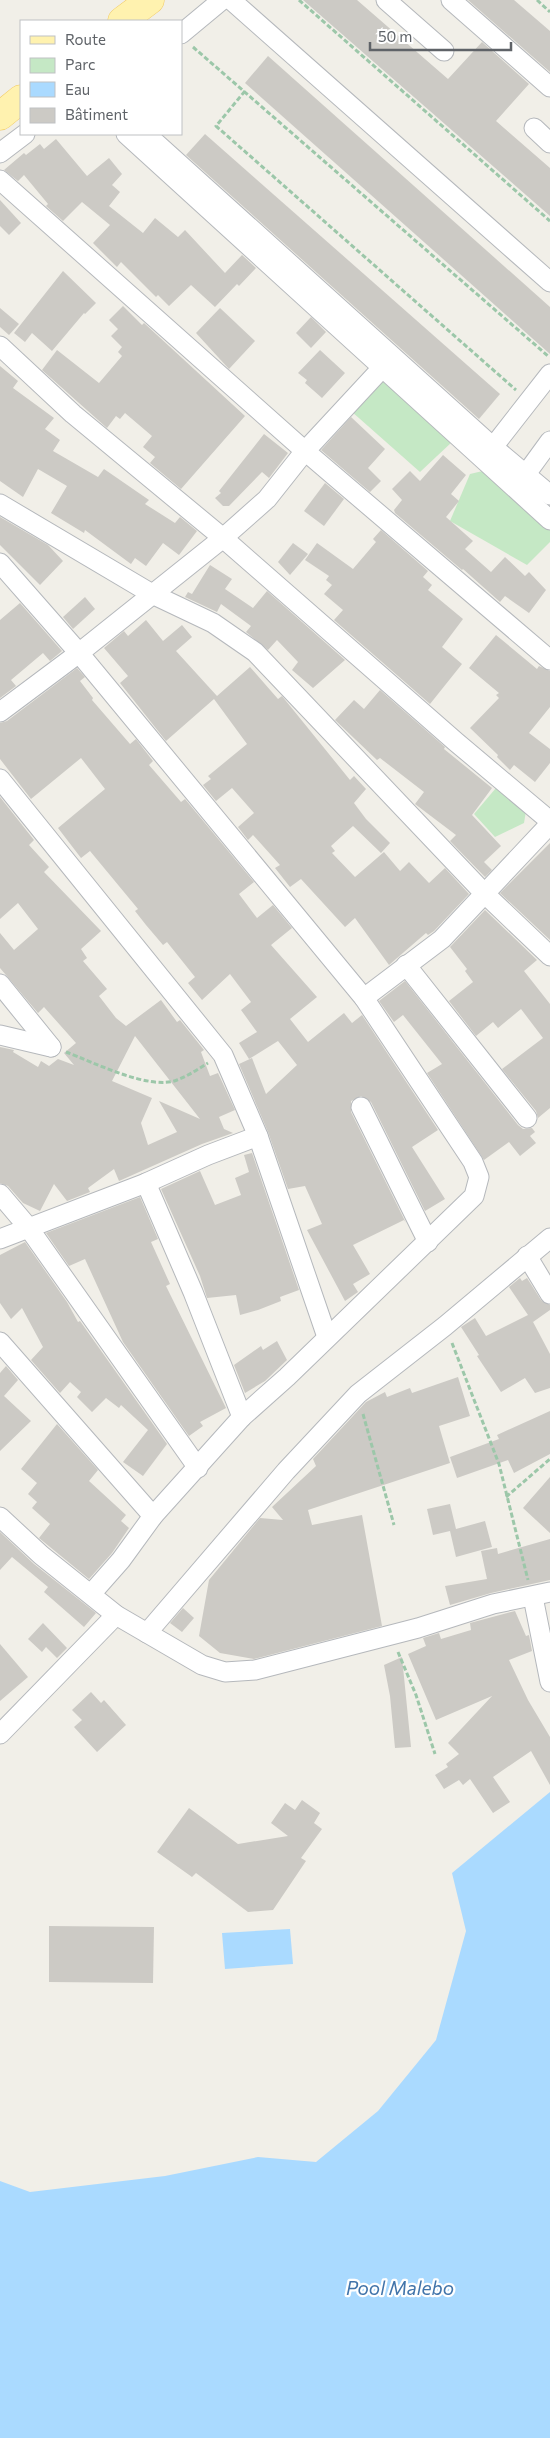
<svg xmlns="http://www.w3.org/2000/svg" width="550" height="2438" font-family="Commissioner,sans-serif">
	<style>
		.green { fill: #c5e8c5 }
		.water { fill: #aadaff }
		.building { fill: #cccac5; fill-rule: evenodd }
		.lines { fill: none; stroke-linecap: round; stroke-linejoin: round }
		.minor-casing { stroke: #b5b8bc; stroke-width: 21 }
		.primary-casing { stroke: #f2c960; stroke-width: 29 }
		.path { stroke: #9cc7a9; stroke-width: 3; stroke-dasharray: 5 2.5; stroke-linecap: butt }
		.minor { stroke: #fff; stroke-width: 19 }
		.primary { stroke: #fff2af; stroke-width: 28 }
		.labels { text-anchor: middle; stroke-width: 4.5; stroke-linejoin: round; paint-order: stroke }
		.water-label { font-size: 19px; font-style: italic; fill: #4174aa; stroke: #fff }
	</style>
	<rect width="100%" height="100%" fill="#f1efe8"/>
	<g class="green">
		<path d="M381 377 453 441 420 472 351 411Z"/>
		<path d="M487 470 550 526V542L527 565 450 521 470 474Z"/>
		<path d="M501 782 527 805 524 823 495 837 474 814Z"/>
	</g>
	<g class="water">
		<path d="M550 1792V2438H0V2181L30 2192 165 2176 258 2157 316 2162 378 2111 436 2040 466 1931 452 1873Z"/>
		<path d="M290 1929 293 1964 225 1969 222 1933Z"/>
	</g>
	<g class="building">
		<path d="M303 0H357L448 79 482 42 529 84 496 121 550 168V216Z"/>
		<path d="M468 0H514L550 31V72Z"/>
		<path d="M268 56 550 307V354L245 83Z"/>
		<path d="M205 134 500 394 479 419 186 155Z"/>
		<path d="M56 139 87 176 109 158 122 174 112 185 120 192 109 206 143 233 155 218 178 237 185 230 225 273 242 255 256 268 239 286 237 284 215 307 191 285 169 306 158 295 156 297 121 262 117 267 93 243 110 225 82 202 63 221 46 206 48 204 24 175 18 181 4 170 24 153 26 155 40 144 44 149Z"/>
		<path d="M0 200 21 223 9 235 0 226Z"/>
		<path d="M63 271 96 303 85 314 84 313 52 351 32 333 25 342 14 333Z"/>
		<path d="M123 306 142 325 144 323 245 416 181 489 150 463 155 457 143 447 152 436 125 413 120 419 116 416 107 428 42 370 57 350 99 383 122 356 118 352 122 347 111 336 118 329 109 320Z"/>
		<path d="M0 308 19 324 9 335 0 327Z"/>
		<path d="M220 308 255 341 229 369 196 333Z"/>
		<path d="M311 317 326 332 311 348 296 333Z"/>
		<path d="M320 350 345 373 322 398 305 383 307 380 298 373Z"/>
		<path d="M0 366 18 381 13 388 54 418 45 429 60 440 53 451 98 477 104 469 149 500 145 504 175 523 180 517 197 531 179 555 163 543 146 566 135 558 131 564 85 530 84 533 51 513 67 486 38 469 23 497 0 481Z"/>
		<path d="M351 417 385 449 368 468 381 481 370 492 321 450Z"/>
		<path d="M264 434 288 453 269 478 262 472 229 506H223L215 498 221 493 219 491Z"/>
		<path d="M443 455 466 475 451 494 459 501 446 517 473 541 465 549 491 572 505 557 525 576 529 572 546 590 529 613 505 596 500 602 463 569 462 570 395 513 394 510 402 500 392 489 410 471 420 481Z"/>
		<path d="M325 483 344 499 324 526 304 511Z"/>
		<path d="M0 517 48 545 63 561 40 585 0 545Z"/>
		<path d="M381 530 428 571 423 577 432 585 428 590 463 619 442 647 462 664 430 704 334 620 343 610 324 594 332 585 326 580 329 576 305 560 317 543 353 569 376 542 373 539Z"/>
		<path d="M293 543 308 554 290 575 278 562Z"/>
		<path d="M210 565 232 579 225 589 253 608 267 591 345 660 313 688 292 670 298 662 277 640 268 650 246 632 251 626 221 604 217 612 185 597 188 592 192 594Z"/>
		<path d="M85 597 95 609 73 629 63 617Z"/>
		<path d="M20 603 62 651 50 661 43 653 11 680 16 686 0 698V620Z"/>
		<path d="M146 620 163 641 182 625 192 637 176 651 217 696 250 667 278 699 282 696 286 701 350 780 354 776 366 789 354 803 366 819 390 843 381 853 353 826 331 846 335 851 332 853 355 877 384 852 400 871 409 862 429 883 445 868 469 894 434 931 428 935 426 933 389 965 355 918 345 927 301 879 290 887 275 868 280 865 253 835 248 840 238 827 254 813 232 788 216 801 203 785 211 779 208 776 247 744 214 699 166 741 120 683 128 676 104 648 124 631 128 636Z"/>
		<path d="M496 635 537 669 539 666 550 671V707L529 733 550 749V763L535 782 514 765 510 770 497 757 498 755 470 728 499 698 496 695 499 693 469 668Z"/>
		<path d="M77 668 85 677 80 681 93 698 92 700 130 744 136 739 153 761 149 765 181 802 185 799 254 882 239 894 257 918 273 905 292 928 271 945 317 997 290 1019 308 1042 344 1013 352 1023 362 1015 438 1130 412 1147 445 1199 425 1211 371 1102 361 1096 351 1101V1112L406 1223 404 1220 353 1245 370 1274 353 1284 358 1292 345 1301 307 1230 322 1224 305 1186 288 1189 268 1132 239 1064 252 1058 266 1094 297 1065 278 1041 249 1059 239 1043 257 1032 241 1010 251 1002 230 974 202 1000 188 983 195 977 167 942 163 945 146 925 135 911 138 909 90 851 81 858 58 828 105 789 81 758 31 799 0 759V723L7 721Z"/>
		<path d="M380 690 445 747 444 749 492 788 472 815 501 846 484 862 492 870 485 877 450 841 456 835 415 804 424 792 380 758 377 760 335 720 354 700 364 709Z"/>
		<path d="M0 797 34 840 29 845 49 867 44 872 101 931 81 949 87 958 83 961 107 989 99 996 116 1018 126 1026 161 1000 177 1022 180 1020 204 1050 201 1052 210 1076 218 1073 235 1110 219 1117 224 1129 233 1133 202 1144 119 1181 114 1169 88 1188 90 1192 67 1201 54 1184 40 1211 23 1203 8 1186 0 1183V1047L14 1050 13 1052 38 1067 41 1061 49 1066 58 1059 74 1065 64 1053 76 1043 44 1007 38 1013 0 968V933L14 950 38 929 18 903 0 919ZM135 1036 200 1119 159 1101 177 1132 148 1145 141 1123 152 1098 112 1081Z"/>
		<path d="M550 843V940L500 893Z"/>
		<path d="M485 910 537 960 524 971 550 1004V1108L538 1118 536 1111 502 1069 543 1038 521 1009 498 1028 493 1022 476 1036 449 1001 473 982 465 971 467 969 450 947Z"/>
		<path d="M405 981 518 1125 523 1129 532 1128 535 1132 530 1136 536 1143 520 1156 509 1142 484 1160 427 1073 442 1064 403 1015 394 1022 379 1001Z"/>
		<path d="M252 1153 299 1290 280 1297 281 1301 258 1310 240 1315 236 1295 207 1298 200 1276 161 1189 200 1171 215 1205 241 1195 235 1178 249 1172 244 1155Z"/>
		<path d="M140 1197 158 1239 151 1242 170 1284 166 1286 226 1408 200 1422 203 1426 189 1436 123 1342 85 1259 69 1266 46 1233Z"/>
		<path d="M25 1242 67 1302 78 1322 80 1321 167 1444 143 1476 123 1462 148 1430 121 1405 119 1408 106 1398 92 1412 77 1397 81 1392 70 1382 60 1393 31 1360 43 1347 22 1308 11 1319 0 1303V1255Z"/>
		<path d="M520 1278 522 1281 527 1278 541 1300 550 1305V1310L533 1322 532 1320 550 1354V1388L535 1393 525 1378 501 1392 477 1356 479 1355 461 1327 475 1318 486 1336 528 1315 509 1287Z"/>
		<path d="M277 1341 287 1360 265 1381 245 1393 234 1365 261 1346 263 1350Z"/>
		<path d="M6 1366 18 1380 4 1396 31 1421 0 1451V1373Z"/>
		<path d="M458 1377 470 1416 439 1426 450 1463 308 1510 312 1525 362 1515 382 1626 254 1659 220 1653 199 1636 209 1580 260 1518 283 1520 272 1507 316 1466 313 1459 366 1402 385 1392 387 1397 410 1388 412 1393Z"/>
		<path d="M550 1411V1454L514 1473 508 1460 457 1478 450 1457 499 1439 497 1435Z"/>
		<path d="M57 1424 98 1470 89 1481 126 1515 121 1521 129 1528 112 1553 89 1579 39 1538 50 1524 32 1508 37 1502 28 1494 37 1483 21 1469Z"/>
		<path d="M550 1477V1533L523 1508Z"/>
		<path d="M450 1504 456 1529 485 1521 492 1547 456 1557 450 1531 433 1535 427 1509Z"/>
		<path d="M0 1532 34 1564 96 1613 84 1627 44 1592 48 1587 12 1557 0 1570Z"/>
		<path d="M550 1539V1580L491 1593 450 1605 445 1586 487 1579 481 1551 497 1548 498 1554Z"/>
		<path d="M183 1608 194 1618 182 1632 170 1623Z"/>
		<path d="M515 1611 526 1636 529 1635 532 1651 509 1660 528 1700 550 1737V1785L531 1751 493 1777 510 1802 493 1813 470 1779 463 1785 459 1780 444 1789 435 1775 448 1767 446 1764 459 1754 448 1743 492 1696 436 1720 408 1654 426 1646 423 1638 439 1633 441 1639 471 1630 470 1623Z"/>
		<path d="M43 1623 67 1648 57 1658 46 1647 42 1652 28 1639Z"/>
		<path d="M0 1644 28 1677 0 1701Z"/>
		<path d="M402 1657 411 1747 395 1748 390 1696 384 1665Z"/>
		<path d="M91 1692 101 1703 104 1700 126 1725 97 1752 74 1727 82 1720 72 1710Z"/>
		<path d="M302 1800 320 1813 314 1823 322 1829 301 1858 306 1861 273 1910 248 1912 196 1873 192 1877 157 1852 189 1808 238 1844 288 1836 271 1823 285 1803 295 1810Z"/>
		<path d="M49 1926 154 1927 153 1983 49 1982Z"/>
	</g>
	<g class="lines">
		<defs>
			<g id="minor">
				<path d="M231 0 550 282"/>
				<path d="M386 0 444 51"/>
				<path d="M451 0 550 87"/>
				<path d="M181 34 222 0"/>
				<path d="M534 128 550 143"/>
				<path d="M126 134 550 520"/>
				<path d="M146 134 493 447 550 495"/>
				<path d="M0 153 25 134"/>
				<path d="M0 180 305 451 550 660"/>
				<path d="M0 346 73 414 223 538 456 742 550 821"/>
				<path d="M493 447 550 374"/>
				<path d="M526 474 550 441"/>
				<path d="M0 504 152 594 213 623 255 652 484 893 550 956"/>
				<path d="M0 563 79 653 364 998 473 1162 479 1177 474 1196 287 1377 242 1417 153 1516 121 1560 91 1594"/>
				<path d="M0 712 79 653 223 538 267 499 305 451 382 368"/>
				<path d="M0 779 223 1055 258 1136 327 1337"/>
				<path d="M406 965 527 1118"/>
				<path d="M0 984 51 1047"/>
				<path d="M364 998 442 939 550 824"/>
				<path d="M0 1035 51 1047"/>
				<path d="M361 1107 428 1242"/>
				<path d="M146 1183 193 1292 242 1417"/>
				<path d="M0 1194 28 1227 198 1468"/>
				<path d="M0 1239 146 1183 208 1155 258 1136"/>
				<path d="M527 1256 550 1294"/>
				<path d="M0 1342 153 1516"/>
				<path d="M0 1517 41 1555 116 1615 202 1665 225 1672 255 1670 418 1628 493 1604 550 1592"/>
				<path d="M533 1597 550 1682"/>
				<path d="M147 1633 286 1471 358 1394 445 1326 550 1238"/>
				<path d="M0 1734 116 1615"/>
			</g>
			<g id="primary">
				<path d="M122 21 150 0"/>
				<path d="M0 116 21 99"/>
			</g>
		</defs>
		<use href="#minor" class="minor-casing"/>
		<use href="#primary" class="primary-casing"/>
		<g class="path">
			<path d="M299 0 550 221"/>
			<path d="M537 0 550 12"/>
			<path d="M193 47 548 356"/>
			<path d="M245 91 216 126 516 390"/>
			<path d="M66 1052C93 1062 150 1091 177 1080 188 1076 198 1069 208 1063"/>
			<path d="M452 1343 499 1464 528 1580"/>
			<path d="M363 1414 394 1525"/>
			<path d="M506 1497 550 1459"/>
			<path d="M398 1652 416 1695 435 1754"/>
		</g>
		<use href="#minor" class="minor"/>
		<use href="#primary" class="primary"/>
	</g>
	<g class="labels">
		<g class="water-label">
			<text x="400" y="2295">Pool Malebo</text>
		</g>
	</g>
	<rect x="20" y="20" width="162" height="115" fill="#ffffff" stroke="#bfc1c3"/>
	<rect x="30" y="36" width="25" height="8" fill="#fff2af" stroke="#bfc1c3"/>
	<text x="65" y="45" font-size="15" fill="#5f6368">Route</text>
	<rect x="30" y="58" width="25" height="15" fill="#c5e8c5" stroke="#bfc1c3"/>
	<text x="65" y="70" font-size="15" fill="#5f6368">Parc</text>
	<rect x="30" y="82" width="25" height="15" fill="#aadaff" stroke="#bfc1c3"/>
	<text x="65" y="95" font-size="15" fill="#5f6368">Eau</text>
	<rect x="30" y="108" width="25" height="15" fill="#cccac5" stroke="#bfc1c3"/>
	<text x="65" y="120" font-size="15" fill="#5f6368">Bâtiment</text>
	<path d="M370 42v8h141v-8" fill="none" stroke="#5f6368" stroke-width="2.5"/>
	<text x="378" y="42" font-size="15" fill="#5f6368" stroke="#ffffff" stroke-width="4" paint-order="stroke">50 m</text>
</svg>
